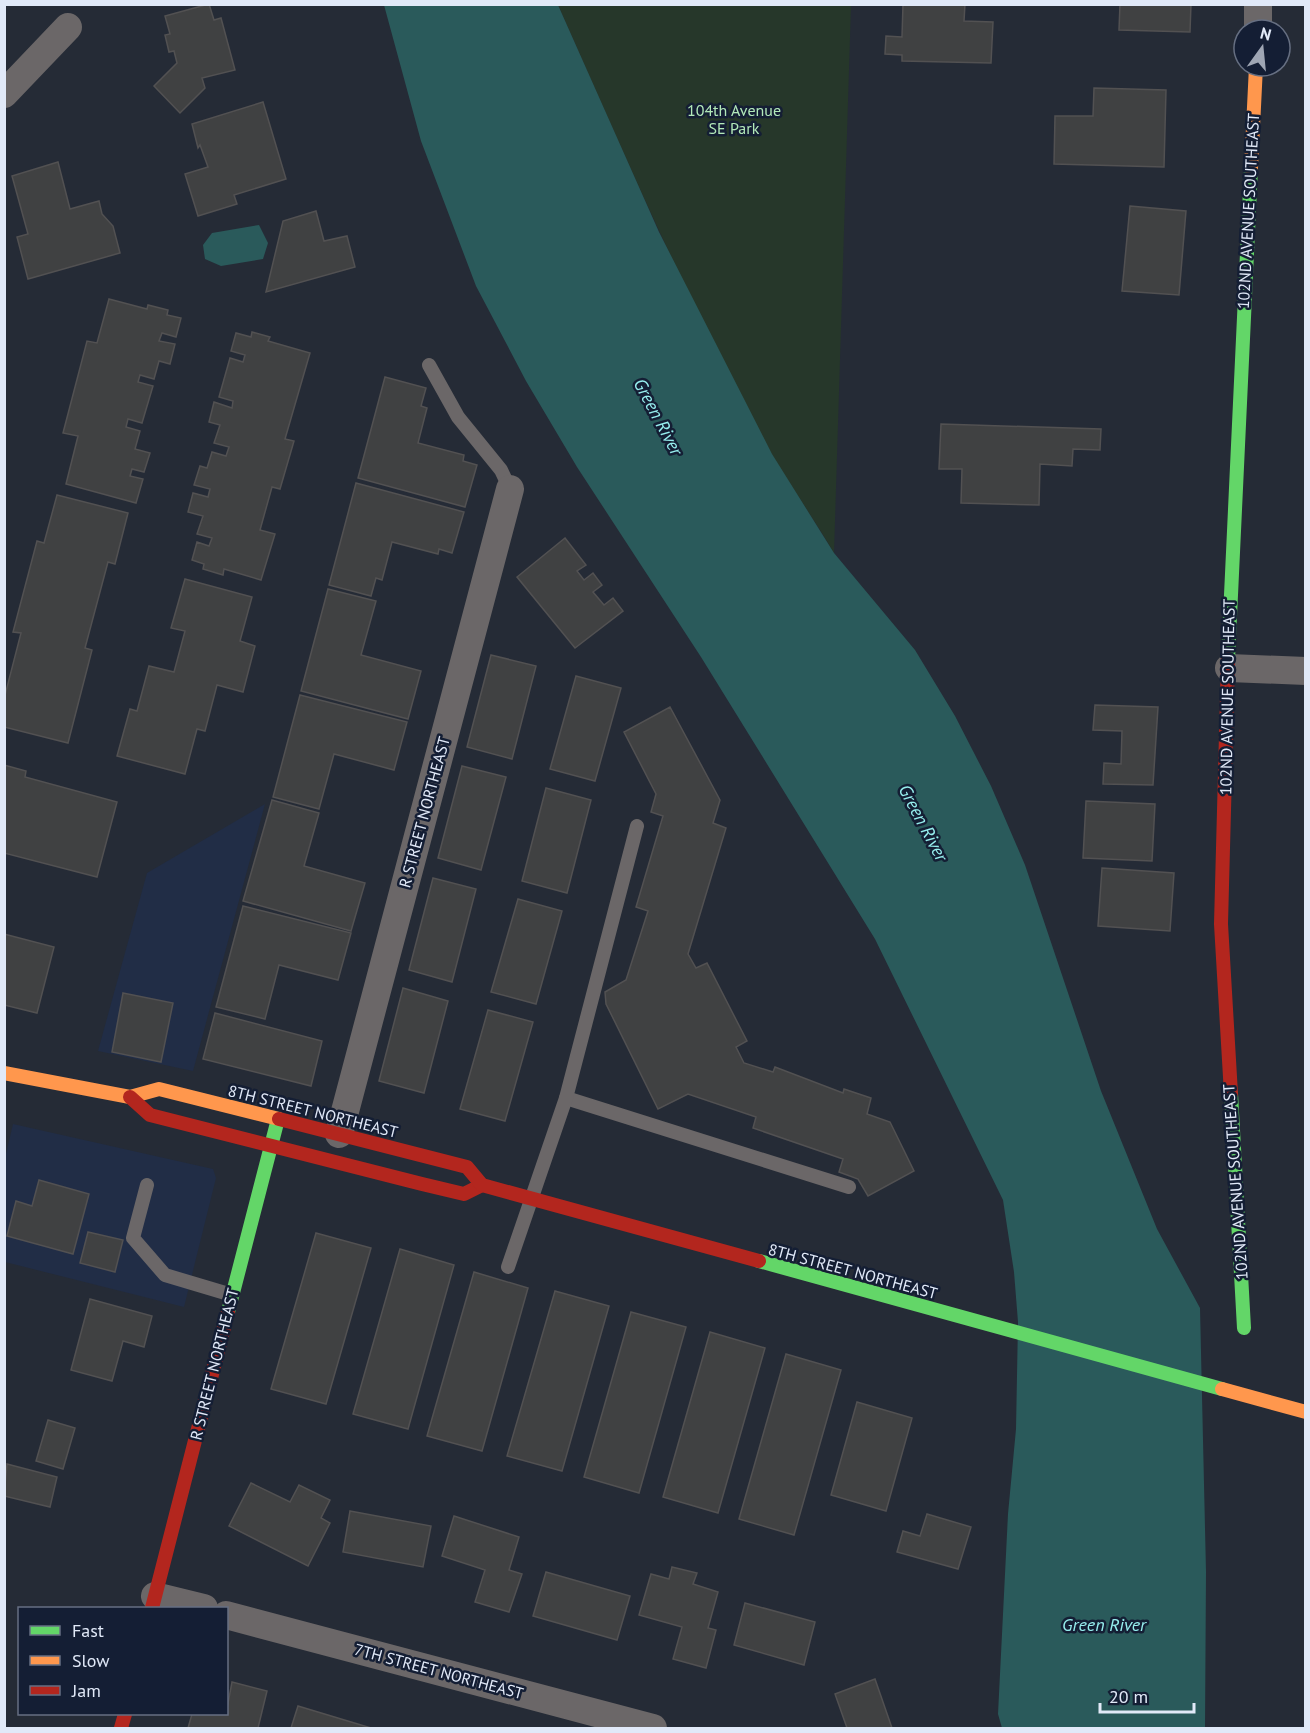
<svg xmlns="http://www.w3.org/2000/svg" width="1310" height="1733" font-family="'PT Sans',sans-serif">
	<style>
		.built { fill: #212d46 }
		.green { fill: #26372a }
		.water { fill: #2a5a5b }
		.building { fill: #404142; stroke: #525152; stroke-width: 1.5 }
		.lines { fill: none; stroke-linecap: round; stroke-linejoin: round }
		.lane { stroke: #6b6768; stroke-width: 14 }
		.street { stroke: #6b6768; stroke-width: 28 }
		.fast { stroke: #63d668; stroke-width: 14 }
		.slow { stroke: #ff974d; stroke-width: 14 }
		.jam { stroke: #b3261e; stroke-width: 14 }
		.labels { text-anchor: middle; stroke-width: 5; stroke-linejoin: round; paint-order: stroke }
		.park-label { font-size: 16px; fill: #b2e8b9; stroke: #141e34 }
		.street-label { font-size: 16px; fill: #e1e9f8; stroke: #141e34 }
		.water-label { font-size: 18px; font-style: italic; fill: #96eeee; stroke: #141e34 }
	</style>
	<rect width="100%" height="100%" fill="#252b36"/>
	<g class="built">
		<path d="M265 804 193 1071 98 1051 147 873Z"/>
		<path d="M13 1124 213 1169 216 1178 184 1307 5 1262V1158Z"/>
	</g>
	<path class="green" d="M558 5H851L834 553C814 519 791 487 771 453 690 308 625 156 558 5Z"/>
	<g class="water">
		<path d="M384 5H558L659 232 772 454 834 553 915 650 955 716 991 786 1025 865 1101 1091 1157 1229 1200 1308 1206 1572 1205 1728H1002L998 1714 1008 1514 1016 1429 1018 1322 1014 1272 1003 1200 875 939 701 657 577 467 526 381 476 286 421 141Z"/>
		<path d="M259 225 268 243 263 259 221 266 205 259 203 245 212 233Z"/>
	</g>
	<g class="building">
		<path d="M209 4 214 20 221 18 235 70 202 78 205 88 180 113 154 86 177 63 174 51 169 52 165 35 170 34 165 16Z"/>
		<path d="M903 4H965L964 21 993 22 991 63 902 61V55L885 54 886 36 902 37Z"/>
		<path d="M1120 4H1191L1190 32 1119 30Z"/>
		<path d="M1094 88 1166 90 1164 167 1054 164 1055 116H1093Z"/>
		<path d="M263 102 286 179 234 195 237 204 198 216 185 174 208 167 200 145 198 148 192 124Z"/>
		<path d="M58 162 70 209 99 201 102 214 113 226 120 253 28 279 17 237 28 234 12 176Z"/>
		<path d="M1130 206 1186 211 1179 295 1122 291Z"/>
		<path d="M316 211 324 241 347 236 355 267 266 292 283 221Z"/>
		<path d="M109 299 147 309 148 305 168 310 167 315 181 318 176 337 162 333 159 341 175 344 170 364 159 361 154 379 140 375 138 382 153 386 142 423 128 419 126 427 140 431 135 449 150 453 144 472 132 469 130 476 143 479 136 503 66 484 78 436 63 433 87 341 97 343Z"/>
		<path d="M252 332 270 337 268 341 310 353 285 439 294 441 280 489 272 487 260 530 275 534 261 580 224 569 223 575 203 569 204 564 192 560 197 542 209 546 212 538 197 534 203 516 188 512 193 493 208 497 210 489 194 485 200 466 207 468 212 452 226 456 229 447 214 443 220 425 209 422 214 402 232 408 233 401 219 397 230 358 243 362 245 355 231 351 236 333 251 337Z"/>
		<path d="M385 377 426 388 421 406 427 408 418 443 464 455 463 461 477 465 465 507 358 478Z"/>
		<path d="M941 424 1101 429 1100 450 1073 449 1072 466 1040 464 1039 505 961 503 962 469H939Z"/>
		<path d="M356 483 464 512 452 553 439 549 438 554 392 542 382 580 376 578 371 596 329 585Z"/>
		<path d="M57 495 128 513 115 564 108 562 85 648 92 650 68 743 4 727V699L21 633 13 632 37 541 44 543Z"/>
		<path d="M565 538 586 565 577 571 584 580 593 573 602 585 593 592 604 605 613 598 623 611 575 648 517 577Z"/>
		<path d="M185 579 252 597 240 641 255 646 243 692 217 685 205 731 197 729 185 774 117 756 130 709 137 711 149 666 174 672 185 631 171 628Z"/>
		<path d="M328 589 376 601 361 655 421 671 408 719 301 691Z"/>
		<path d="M491 655 536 666 512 759 467 747Z"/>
		<path d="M576 676 621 688 595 781 550 769Z"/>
		<path d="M300 695 407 722 394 770 334 754 319 809 273 797Z"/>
		<path d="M1095 705 1158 707 1153 785 1103 784 1104 763 1121 764 1122 731 1093 730Z"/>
		<path d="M670 707 720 800 713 823 726 828 688 954 696 968 707 963 747 1041 736 1047 744 1063 773 1072 775 1067 843 1093 844 1089 871 1098 867 1114 890 1122 914 1171 868 1196 858 1179 839 1172 843 1159 753 1128 756 1117 688 1094 658 1109 606 1004 605 992 626 980 648 911 636 907 663 816 651 812 656 794 624 732Z"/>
		<path d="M4 765 26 771 25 777 117 802 97 877 4 853Z"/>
		<path d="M462 766 506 777 481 870 438 858Z"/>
		<path d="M546 788 591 800 567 893 522 881Z"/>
		<path d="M272 800 319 813 304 866 365 883 351 931 243 901Z"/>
		<path d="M1086 801 1155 804 1152 861 1083 858Z"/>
		<path d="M1102 868 1174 873 1170 931 1098 926Z"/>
		<path d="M433 878 476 889 452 982 409 970Z"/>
		<path d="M518 899 562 911 536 1004 491 992Z"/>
		<path d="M243 906 351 933 338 980 279 965 265 1019 216 1007Z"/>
		<path d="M4 934 54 947 37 1013 4 1005Z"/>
		<path d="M403 988 448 1001 424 1093 379 1081Z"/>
		<path d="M123 993 173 1003 161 1062 112 1052Z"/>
		<path d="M488 1010 533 1022 505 1121 460 1109Z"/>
		<path d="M215 1013 322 1041 311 1086 203 1059Z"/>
		<path d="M39 1180 89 1194 73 1254 7 1236 16 1201 32 1206Z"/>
		<path d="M88 1232 123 1240 115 1272 80 1263Z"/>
		<path d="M316 1233 371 1248 326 1404 271 1389Z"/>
		<path d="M400 1249 454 1265 408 1429 353 1414Z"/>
		<path d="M474 1272 528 1288 482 1451 427 1436Z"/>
		<path d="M555 1291 609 1306 562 1471 507 1456Z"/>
		<path d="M90 1299 152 1316 144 1347 123 1341 112 1381 71 1370Z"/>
		<path d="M631 1312 686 1327 639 1493 584 1477Z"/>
		<path d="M710 1332 765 1348 718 1513 663 1497Z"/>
		<path d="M786 1354 841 1370 794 1535 739 1519Z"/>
		<path d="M857 1402 912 1418 886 1511 831 1495Z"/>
		<path d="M48 1420 75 1428 63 1469 36 1461Z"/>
		<path d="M7 1464 57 1477 50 1507 4 1496Z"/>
		<path d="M251 1483 290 1502 299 1485 330 1500 321 1518 330 1523 308 1566 229 1526Z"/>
		<path d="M350 1511 431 1526 423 1567 343 1552Z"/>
		<path d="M927 1514 971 1527 958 1569 897 1552 903 1531 920 1536Z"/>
		<path d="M454 1516 519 1537 509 1570 522 1574 509 1612 475 1602 485 1570 442 1556Z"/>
		<path d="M672 1567 697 1573 693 1584 718 1592 708 1628 716 1630 706 1668 673 1659 682 1627 639 1615 651 1574 669 1579Z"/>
		<path d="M546 1572 630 1596 617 1640 533 1616Z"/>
		<path d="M745 1603 815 1622 804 1665 734 1645Z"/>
		<path d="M875 1679 892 1728H847L835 1694Z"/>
		<path d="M232 1682 267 1691 258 1728H188L192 1714H226Z"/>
		<path d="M298 1706 371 1728H291Z"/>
	</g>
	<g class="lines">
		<g class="lane">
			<path d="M429 365 458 417 501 470 510 489"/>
			<path d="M566 1098 849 1187"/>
			<path d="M147 1185 133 1238 165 1275 232 1295"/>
			<path d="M508 1267 566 1098 637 826"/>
		</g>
		<g class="street">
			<path d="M1258 30V4"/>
			<path d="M4 94 68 27"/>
			<path d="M1229 668 1306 671"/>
			<path d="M339 1134 510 489"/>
			<path d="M155 1596 204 1608"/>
			<path d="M226 1615 653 1728"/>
		</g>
		<g class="fast">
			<path d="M1228 659 1251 168"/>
			<path d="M1231 1094 1244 1328"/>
			<path d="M759 1261 1222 1389"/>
			<path d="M228 1312 278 1119"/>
		</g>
		<g class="slow">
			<path d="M1251 168 1256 66"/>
			<path d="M4 1073 130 1097 159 1089 279 1119"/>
			<path d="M1222 1389 1306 1412"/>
		</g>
		<g class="jam">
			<path d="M1228 659 1221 924 1231 1094"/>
			<path d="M130 1097 150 1115 422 1184 464 1194 482 1185"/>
			<path d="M279 1119 467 1167 482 1185 759 1261"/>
			<path d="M152 1608 228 1312"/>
			<path d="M121 1728 125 1714"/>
		</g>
	</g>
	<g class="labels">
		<g class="park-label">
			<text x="734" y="116">104th Avenue<tspan x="734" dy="18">SE Park</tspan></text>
		</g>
		<g class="street-label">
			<text transform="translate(1248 211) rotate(-87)" y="6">102ND AVENUE SOUTHEAST</text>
			<text transform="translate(1227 697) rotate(-89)" y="6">102ND AVENUE SOUTHEAST</text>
			<text transform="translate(424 812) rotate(-75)" y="6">R STREET NORTHEAST</text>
			<text transform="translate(313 1111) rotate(14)" y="6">8TH STREET NORTHEAST</text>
			<text transform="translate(1235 1182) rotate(-94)" y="6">102ND AVENUE SOUTHEAST</text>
			<text transform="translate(853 1271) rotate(15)" y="6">8TH STREET NORTHEAST</text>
			<text transform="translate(214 1364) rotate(-76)" y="6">R STREET NORTHEAST</text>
			<text transform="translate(439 1671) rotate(15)" y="6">7TH STREET NORTHEAST</text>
		</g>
		<g class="water-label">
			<text transform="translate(658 417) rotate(62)" y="6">Green River</text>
			<text transform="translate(923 823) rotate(62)" y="6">Green River</text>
			<text x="1104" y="1631">Green River</text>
		</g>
	</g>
	<rect width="1310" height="1733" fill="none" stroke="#e1e9f8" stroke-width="12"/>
	<rect x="18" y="1607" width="210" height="108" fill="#141e34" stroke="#666f82" stroke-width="1.5"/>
	<rect x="30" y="1626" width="30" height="9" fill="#63d668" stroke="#666f82" stroke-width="1.5"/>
	<text x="72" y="1637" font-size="18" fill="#e1e9f8">Fast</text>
	<rect x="30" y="1656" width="30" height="9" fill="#ff974d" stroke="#666f82" stroke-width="1.5"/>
	<text x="72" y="1667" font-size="18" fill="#e1e9f8">Slow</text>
	<rect x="30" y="1686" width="30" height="9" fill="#b3261e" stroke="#666f82" stroke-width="1.5"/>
	<text x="72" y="1697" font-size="18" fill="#e1e9f8">Jam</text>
	<g transform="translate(1262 48) rotate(15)"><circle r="28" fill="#141e34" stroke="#666f82" stroke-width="1.5"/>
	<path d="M0-4.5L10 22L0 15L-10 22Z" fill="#9fa6b4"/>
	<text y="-9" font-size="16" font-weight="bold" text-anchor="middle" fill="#e1e9f8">N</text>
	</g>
	<path d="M1100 1703v9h94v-9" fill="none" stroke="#e1e9f8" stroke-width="3"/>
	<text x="1109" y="1703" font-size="18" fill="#e1e9f8" stroke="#141e34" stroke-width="4.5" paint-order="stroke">20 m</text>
</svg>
